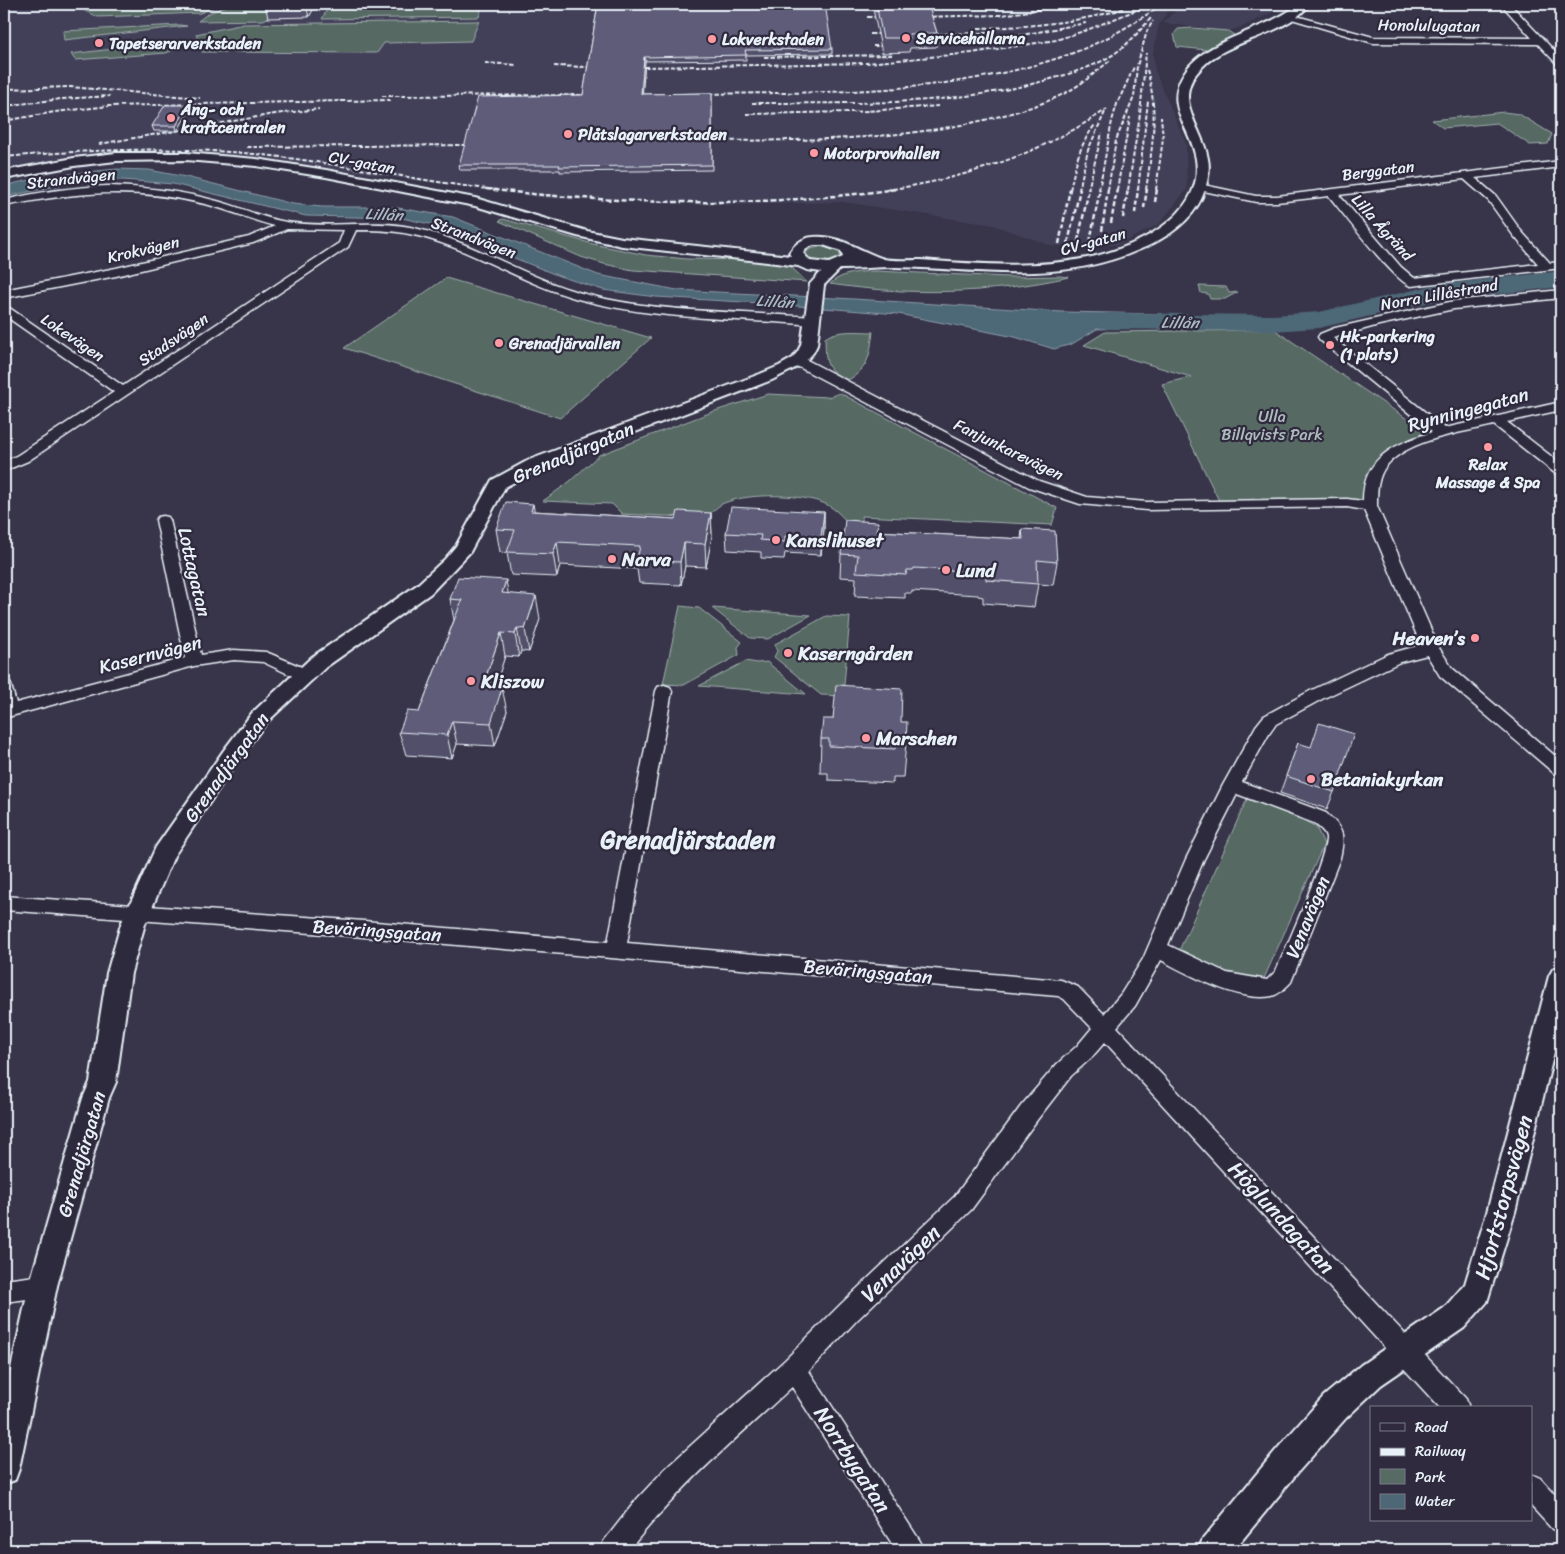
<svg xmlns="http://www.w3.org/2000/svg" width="1565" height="1554" font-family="Sriracha,sans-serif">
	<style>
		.built { fill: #434058 }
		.green { fill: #576a64; stroke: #a0aeae }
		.water { fill: #4e6777; stroke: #8c9eab }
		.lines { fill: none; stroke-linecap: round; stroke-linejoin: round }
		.river { fill: #4e6777; fill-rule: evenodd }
		.minor-casing { stroke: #e8f1f8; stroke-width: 3 }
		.tertiary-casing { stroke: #e8f1f8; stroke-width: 4 }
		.minor { fill: #2f2a3d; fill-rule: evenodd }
		.tertiary { fill: #2f2a3d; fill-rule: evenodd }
		.rail-far1 { stroke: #e8f1f8; stroke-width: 2; stroke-dasharray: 4.5 2; stroke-linecap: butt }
		.rail { stroke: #e8f1f8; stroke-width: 2.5; stroke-dasharray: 5 2.5; stroke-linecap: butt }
		.wall { fill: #514f69; stroke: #e8f1f8 }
		.shaded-wall { fill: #424055; stroke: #e8f1f8 }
		.building { fill: #5e5c7a; stroke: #e8f1f8 }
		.poi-dot { fill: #ff9aa2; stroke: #2f2a3d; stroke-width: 2 }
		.labels { text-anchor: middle; stroke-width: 4.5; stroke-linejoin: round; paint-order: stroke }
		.far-street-label { font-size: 16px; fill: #e8f1f8; stroke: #2f2a3d }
		.far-poi-label { font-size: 16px; font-weight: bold; fill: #e8f1f8; stroke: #2f2a3d; text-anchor: start }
		.far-water-label { font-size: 16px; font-style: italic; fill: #aabac4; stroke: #2f2a3d }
		.far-park-label { font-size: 16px; fill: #aebbbd; stroke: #2f2a3d }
		.street-label { font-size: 19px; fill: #e8f1f8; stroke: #2f2a3d }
		.poi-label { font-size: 19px; font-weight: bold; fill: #e8f1f8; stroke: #2f2a3d; text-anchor: start }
		.near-street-label { font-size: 22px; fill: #e8f1f8; stroke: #2f2a3d }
		.district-label { font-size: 24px; font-weight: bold; fill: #e8f1f8; stroke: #2f2a3d }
	</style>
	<rect width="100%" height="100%" fill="#383449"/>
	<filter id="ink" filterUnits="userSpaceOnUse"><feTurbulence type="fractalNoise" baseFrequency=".02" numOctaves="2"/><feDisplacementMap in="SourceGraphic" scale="10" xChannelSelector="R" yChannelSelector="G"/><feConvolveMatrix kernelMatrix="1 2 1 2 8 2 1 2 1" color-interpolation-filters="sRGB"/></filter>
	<g filter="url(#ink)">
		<g class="built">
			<path d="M4 4H1173L1159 24 1153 53 1155 71 1186 144 1187 189 1159 224 1118 245 1052 246 993 225 843 202 729 205 550 199 239 156 131 152 79 155 4 169Z"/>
			<path d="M1182 4H1287L1281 8 1242 27 1228 31 1163 23Z"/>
		</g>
		<g class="green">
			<path d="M85 4H222L200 13 98 17 85 11Z"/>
			<path d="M231 4H267L274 6 268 18 263 20 198 21 209 13Z"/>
			<path d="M330 4H483L479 17 322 19Z"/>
			<path d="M479 21 471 41 384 43 377 53 202 52 196 34 244 24Z"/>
			<path d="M180 25 187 26 64 40 63 31Z"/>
			<path d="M1192 28 1228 31 1234 35 1207 50 1177 47 1174 34 1178 29Z"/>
			<path d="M190 40 189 44 166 53 75 60 71 54Z"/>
			<path d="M1504 112 1519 114 1552 134 1548 144 1530 145 1497 123 1443 128 1432 120Z"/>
			<path d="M503 219 593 244 646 255 687 259 762 260 779 263 790 266 807 282 633 270 604 264 581 257 499 221Z"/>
			<path d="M822 246 840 252V257C831 265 813 265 806 255L808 250Z"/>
			<path d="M875 271 1009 277 1060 276 1069 277C992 294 909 296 830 284 843 272 859 272 875 271Z"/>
			<path d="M446 278 651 338 560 418 344 348Z"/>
			<path d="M1199 286 1226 287 1229 293 1238 292 1225 299H1210L1208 294 1201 293Z"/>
			<path d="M1275 330 1425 431 1383 462 1360 503 1223 509 1162 384 1191 377 1084 345 1105 332Z"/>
			<path d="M873 332C870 354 869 369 848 380 824 370 826 363 825 338 837 329 859 332 873 332Z"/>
			<path d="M840 393 1057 508 1052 525 862 516V523L847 522C840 514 833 507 823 503 800 494 751 493 727 502 719 504 712 512 706 518L622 514 612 504 543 501 569 482 599 455 712 412 768 394 828 397Z"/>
			<path d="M680 606 699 608 742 642 738 647 739 655 684 685 663 684Z"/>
			<path d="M712 608 811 615 768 639 750 638Z"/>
			<path d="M826 616 850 617 843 696 821 695 774 657 777 651 775 644Z"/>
			<path d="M746 661 757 663 767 662 806 694 699 686Z"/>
			<path d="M1247 799 1294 815 1316 827 1324 844 1262 983 1248 984 1178 953Z"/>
		</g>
		<path class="water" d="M117 169 149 170 186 177 293 204 322 207H392L453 217 598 275 677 290 854 299 1062 312 1163 314 1161 322 1135 325 1124 328 1097 329 1072 344 1054 349 1015 337 898 314 761 303 656 297 603 290 559 276 430 224 402 218 306 216 173 184 123 180H84L4 197V186C41 176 78 173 117 169Z"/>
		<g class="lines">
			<path class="river" d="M1561 271V287L1435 301 1319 328 1273 331 1107 329 1097 327 1093 321 1097 315 1107 313 1273 315 1319 312 1435 285Z"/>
			<defs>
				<g id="minor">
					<path d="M1501 4H1510L1561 58V66L1558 65 1538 44 1373 43 1285 17 1289 14 1373 37 1532 38Z"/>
					<path d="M1561 161V167L1475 178 1496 196 1521 231 1550 263 1561 262V268L1411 286C1395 282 1342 212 1329 196L1277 202H1256L1199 190 1194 187 1199 184 1256 196H1277ZM1464 179 1488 200 1513 235 1538 264 1414 278 1401 267 1339 195Z"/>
					<path d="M108 186C145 187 181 191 217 201 240 207 262 218 286 222 327 229 369 219 410 227 467 239 514 271 568 289 640 313 736 311 812 317L818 321 812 325C735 318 654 320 578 299 519 283 469 246 409 234 391 230 373 230 356 230L348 247 28 461 4 471V462L18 455 114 392 4 315V306L8 307 123 386 339 243 344 230 287 229 253 243 116 276 4 298V290L116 268 249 237 275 226C252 220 231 211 209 205 133 186 79 192 4 206V200C39 192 73 187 108 186Z"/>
					<path d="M1561 290V298L1454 309 1379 325 1333 338 1445 428 1561 402V410L1507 422 1561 464V475L1556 474 1494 425C1461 433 1410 439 1387 465 1377 476 1377 493 1377 506L1439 648 1452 668 1561 761V776L1555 774 1440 676 1427 655 1400 662 1322 699 1276 724 1269 734 1242 782 1326 813C1344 829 1345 836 1340 858L1291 982C1286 987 1280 994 1272 996 1241 1003 1189 975 1161 960L1135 1006 1117 1027 1466 1399 1469 1408H1440L1105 1042 1091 1058 1071 1076 1037 1120 971 1210 857 1320 809 1371 920 1541 924 1550H896L792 1387C734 1440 678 1488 629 1550H600L604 1541 637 1499 665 1469 785 1360 841 1304 955 1196 1021 1106 1057 1064 1077 1046 1092 1028 1064 999 1058 996 364 937 4 910V896L364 921 608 942 656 691 658 687 664 685 670 687 672 691 627 943 1061 980 1078 987 1104 1014 1121 994 1143 959 1186 859 1223 785 1256 726 1264 716 1310 691 1388 654 1421 645 1364 510 1347 507 1147 510 1080 504 1029 487 793 364 792 361 793 358H803L1039 481 1087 497 1147 502 1347 499 1363 501C1363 456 1396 444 1432 432L1320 340 1318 337 1320 334 1335 328 1454 301ZM1237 794 1314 823C1318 827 1325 831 1326 837 1328 854 1285 950 1276 971L1267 980 1227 973 1168 945 1204 859Z"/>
					<path d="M163 516 168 517 170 520 201 655 234 650 266 652 311 671 313 675 311 679 305 681 299 679 263 662 234 660 194 666 4 718V680L10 682 16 703 185 658 156 520 158 517Z"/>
					<path d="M43 1275 51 1278 55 1286 51 1294 43 1297 4 1302V1280Z"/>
					<path d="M1531 1474 1540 1478 1561 1501V1533L1552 1529 1531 1506Z"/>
				</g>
				<g id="tertiary">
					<path d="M1299 4H1310C1281 40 1224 37 1196 74 1174 102 1204 131 1208 159 1210 168 1208 180 1205 189 1197 216 1173 234 1148 246 1061 286 988 269 896 267 877 267 858 269 840 269L824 285 817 345 813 353 803 364 772 380 541 468 505 487 470 552 431 593 326 667 266 723 238 760 174 856 145 924 131 973 116 1082 109 1098 57 1286 19 1469 15 1480 4 1484V1400L29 1286 83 1098 90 1082 107 973 121 924 156 847 224 750 252 713 312 657 417 585 445 559 456 546 492 480 529 460 760 374 779 366 793 358 798 351 801 345 810 284 821 272 807 270 798 266 776 263 622 246 577 236 475 206 326 177 256 166 186 160 116 161 74 166 4 179V171L74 158 116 153H186L256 159 326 170 475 198 587 231 622 238 791 256 789 253C795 244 802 238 813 237 838 234 862 252 884 259 890 261 913 260 921 260 977 264 1032 269 1087 258 1133 249 1205 217 1196 159 1191 127 1163 106 1184 73 1206 38 1266 31 1299 4ZM814 245H823L841 251 843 257 829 263 810 261 803 253 808 247Z"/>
					<path d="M1561 966V1024L1515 1212 1487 1302 1464 1328 1381 1385 1346 1418 1299 1471 1234 1550H1198L1203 1539 1277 1449 1324 1396 1361 1365 1444 1308 1465 1284 1487 1212 1549 976 1553 969Z"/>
				</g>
			</defs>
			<use href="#minor" class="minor-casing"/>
			<use href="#tertiary" class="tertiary-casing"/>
			<use href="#minor" class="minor"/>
			<use href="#tertiary" class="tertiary"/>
			<g class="rail-far1">
				<path d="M867 17H889"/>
				<path d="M919 17 1002 15 1076 4"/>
				<path d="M978 28C1027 27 1075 23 1123 9"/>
				<path d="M870 34H878"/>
				<path d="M932 34 987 33"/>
				<path d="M935 42 1011 37 1086 23"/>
				<path d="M873 46H881"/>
				<path d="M764 57 892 55"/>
				<path d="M485 63 517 65"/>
				<path d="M554 66 588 67"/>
				<path d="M644 67 867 63 972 53 1056 40 1087 30 1151 4"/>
				<path d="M4 89 70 87 200 98"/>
				<path d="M697 94C823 92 953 96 1073 53 1105 41 1135 23 1163 4"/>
				<path d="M382 96 597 95"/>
				<path d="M752 103C851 103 951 107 1047 80 1070 74 1094 67 1114 54 1129 44 1140 30 1152 17"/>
				<path d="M4 106 61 99 110 96"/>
				<path d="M746 114 853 112 938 106"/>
				<path d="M4 121 55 112 109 106 390 100"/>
				<path d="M712 141C809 140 909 141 1004 115 1027 109 1053 101 1074 88 1087 80 1099 69 1111 60"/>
				<path d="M99 144 275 114 319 109"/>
				<path d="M247 147 467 145"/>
				<path d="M4 157C87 150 171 146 254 154 335 162 416 181 497 190"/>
				<path d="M886 190C965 179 1041 154 1107 109"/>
				<path d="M1070 190C1076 164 1078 147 1095 125"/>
				<path d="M1079 190 1088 150 1105 112"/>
				<path d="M1088 190 1102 133"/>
				<path d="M1099 190 1112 121 1117 104 1134 67"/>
				<path d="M1108 190 1116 140 1134 97 1137 66 1147 31 1153 21"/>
				<path d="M1117 190 1130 117"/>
				<path d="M1128 190 1140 114 1146 53"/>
				<path d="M1138 190 1148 101"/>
				<path d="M1146 190C1152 148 1159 112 1147 70"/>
				<path d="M1156 190 1163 138 1161 117"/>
			</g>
			<g class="rail">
				<path d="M486 189C622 205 760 208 896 189"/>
				<path d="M1155 202 1157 189"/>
				<path d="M1144 208 1147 189"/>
				<path d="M1135 213 1138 189"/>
				<path d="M1123 218 1128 189"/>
				<path d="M1111 223 1117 189"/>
				<path d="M1102 231 1108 189"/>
				<path d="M1078 241 1089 189"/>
				<path d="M1090 242 1100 189"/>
				<path d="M1068 243 1080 189"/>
				<path d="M1059 244 1070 189"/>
			</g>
		</g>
		<g class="wall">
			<path d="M265 4H316L309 17 268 18Z"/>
			<path d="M598 4 832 49V54L746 55V60L645 61 642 94 712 93V170L560 172V170H460L459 165 583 95Z"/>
			<path d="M872 4H928L937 33 936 47 910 48 909 52 882 53Z"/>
			<path d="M189 105 190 110 177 131H154L152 126Z"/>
			<path d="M534 511 676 519 711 513 712 536 706 567 685 566 681 585 639 583 637 569 560 565 557 577 511 575 507 553 500 552 496 529Z"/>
			<path d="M824 512V529L821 555 785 553 784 559 761 558V552L727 550 726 533Z"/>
			<path d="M1022 529 1057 562 1053 585 1038 584 1034 607 983 603V597L978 596V595L912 591V593H905V598L855 596 856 578 840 577 841 554 877 531 1021 539Z"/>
			<path d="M509 594 540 619 529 652 521 651 519 657 505 656 496 683H497L507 711 495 746 457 744 452 758 406 755 399 732 419 712 454 620 450 599Z"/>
			<path d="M901 722 906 743 903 777H893V783L828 780V773H820L821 739Z"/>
			<path d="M1298 743 1334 792 1327 809 1280 793Z"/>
		</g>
		<g class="shaded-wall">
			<path d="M306 4H316L309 17Z"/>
			<path d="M644 57 645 61 642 99 641 94Z"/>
			<path d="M189 105 190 110 177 131 176 126Z"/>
			<path d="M533 504 537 526 531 511Z"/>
			<path d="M824 512V529L821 555V538Z"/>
			<path d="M711 513 712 536 706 567 705 544Z"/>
			<path d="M557 542 560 565 557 577 553 554Z"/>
			<path d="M684 543 685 566 681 585 680 562Z"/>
			<path d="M506 580 510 604 502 593Z"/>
			<path d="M536 596 540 619 529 652 525 629Z"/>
			<path d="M517 628 521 651 519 657 515 634Z"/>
			<path d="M501 633 505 656 489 706 484 682Z"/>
			<path d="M497 683 500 695 502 688 507 711 495 746 491 723Z"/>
			<path d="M452 721 457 744 452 758 447 735Z"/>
		</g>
		<g class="building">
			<path d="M598 4H825L832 49 745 50 746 55 644 57 641 94 712 93V165L559 167 560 165H459L478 97 583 95Z"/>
			<path d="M876 4H928L937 33 909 34 910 38H883Z"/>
			<path d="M165 105H189L176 126H152Z"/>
			<path d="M506 502 533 504 531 511 676 519 678 511 711 513 705 544 684 543 680 562 637 560 640 546 557 542 553 554 507 552 515 530 496 529Z"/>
			<path d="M731 507 824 512 821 538 785 536V542L760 540 761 535 726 533Z"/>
			<path d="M845 520 878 522 877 531 1023 539 1022 529 1055 531 1057 562 1037 560 1038 584 986 580V574L980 573V572L914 568 913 570H907L906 575 856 572 858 555 841 554Z"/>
			<path d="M458 577 506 580 502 593 536 596 525 629 517 628 515 634 501 633 484 682 497 683 496 687 502 688 491 723 452 721 447 735 399 732 407 711 419 712 462 600 450 599Z"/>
			<path d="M836 685 902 689 901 722H907L906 743H896L895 749 829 746V739H821L823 719H833Z"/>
			<path d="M1319 723 1354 734 1334 792 1286 776 1298 743 1311 747Z"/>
		</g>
	</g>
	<g class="poi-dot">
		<circle cx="906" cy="38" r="5"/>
		<circle cx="712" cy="39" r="5"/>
		<circle cx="99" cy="43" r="5"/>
		<circle cx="171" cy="118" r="5"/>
		<circle cx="568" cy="134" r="5"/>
		<circle cx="814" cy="153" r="5"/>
		<circle cx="499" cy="343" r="5"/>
		<circle cx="1330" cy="345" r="5"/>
		<circle cx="1488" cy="447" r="5"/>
		<circle cx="776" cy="540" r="5"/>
		<circle cx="612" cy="559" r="5"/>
		<circle cx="946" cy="570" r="5"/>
		<circle cx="1475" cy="638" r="5"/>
		<circle cx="788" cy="653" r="5"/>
		<circle cx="471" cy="681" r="5"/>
		<circle cx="866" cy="738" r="5"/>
		<circle cx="1311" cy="779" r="5"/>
	</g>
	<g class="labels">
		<g class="far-street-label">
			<text transform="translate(1429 25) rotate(1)" y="6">Honolulugatan</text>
			<text transform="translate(362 162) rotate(11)" y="6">CV-gatan</text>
			<text transform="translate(1378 170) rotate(-7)" y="6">Berggatan</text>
			<text transform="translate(71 178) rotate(-6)" y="6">Strandvägen</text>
			<text transform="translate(1383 227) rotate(48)" y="6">Lilla Ågränd</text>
			<text transform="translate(474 237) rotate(21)" y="6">Strandvägen</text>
			<text transform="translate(1093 241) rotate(-15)" y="6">CV-gatan</text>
			<text transform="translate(143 249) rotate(-13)" y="6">Krokvägen</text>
			<text transform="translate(1439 294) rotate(-10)" y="6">Norra Lillåstrand</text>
			<text transform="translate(73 337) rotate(34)" y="6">Lokevägen</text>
			<text transform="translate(173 339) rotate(-34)" y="6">Stadsvägen</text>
			<text transform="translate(1009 449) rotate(26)" y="6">Fanjunkarevägen</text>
		</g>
		<g class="far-poi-label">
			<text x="916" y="44">Servicehallarna</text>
			<text x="722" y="45">Lokverkstaden</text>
			<text x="109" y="49">Tapetserarverkstaden</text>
			<text x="181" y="115">Ång- och<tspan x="181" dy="18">kraftcentralen</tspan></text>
			<text x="578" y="140">Plåtslagarverkstaden</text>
			<text x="824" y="159">Motorprovhallen</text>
			<text x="1340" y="342">Hk-parkering<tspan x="1340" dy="18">(1 plats)</tspan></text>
			<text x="509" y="349">Grenadjärvallen</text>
			<text x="1488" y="470" text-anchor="middle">Relax<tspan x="1488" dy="18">Massage &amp; Spa</tspan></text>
		</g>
		<g class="far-water-label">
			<text transform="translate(384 214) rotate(3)" y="6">Lillån</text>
			<text transform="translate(775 301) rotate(4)" y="6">Lillån</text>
			<text transform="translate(1180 322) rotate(1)" y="6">Lillån</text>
		</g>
		<g class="far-park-label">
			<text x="1272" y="422">Ulla<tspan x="1272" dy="18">Billqvists Park</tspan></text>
		</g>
		<g class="street-label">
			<text transform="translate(1468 409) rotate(-15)" y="7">Rynningegatan</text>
			<text transform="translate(573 452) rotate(-23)" y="7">Grenadjärgatan</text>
			<text transform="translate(195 572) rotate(77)" y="7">Lottagatan</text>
			<text transform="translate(150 654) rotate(-14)" y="7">Kasernvägen</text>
			<text transform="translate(226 767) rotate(-54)" y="7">Grenadjärgatan</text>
			<text transform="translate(1307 917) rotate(-68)" y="7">Venavägen</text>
			<text transform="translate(377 930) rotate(4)" y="7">Beväringsgatan</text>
			<text transform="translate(868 971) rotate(5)" y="7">Beväringsgatan</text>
			<text transform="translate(81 1154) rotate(-74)" y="7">Grenadjärgatan</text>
		</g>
		<g class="poi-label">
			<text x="786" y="547">Kanslihuset</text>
			<text x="622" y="566">Narva</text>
			<text x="956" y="577">Lund</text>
			<text x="1465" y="645" text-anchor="end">Heaven’s</text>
			<text x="798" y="660">Kaserngården</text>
			<text x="481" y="688">Kliszow</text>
			<text x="876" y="745">Marschen</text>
			<text x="1321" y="786">Betaniakyrkan</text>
		</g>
		<g class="near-street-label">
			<text transform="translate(1503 1197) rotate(-75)" y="8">Hjortstorpsvägen</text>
			<text transform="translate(1282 1217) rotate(47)" y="8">Höglundagatan</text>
			<text transform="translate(900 1263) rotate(-44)" y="8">Venavägen</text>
			<text transform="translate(853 1459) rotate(57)" y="8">Norrbygatan</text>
		</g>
		<g class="district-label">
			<text x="688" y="848">Grenadjärstaden</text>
		</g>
	</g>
	<rect width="1565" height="1554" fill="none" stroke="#2f2a3d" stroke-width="20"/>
	<rect x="10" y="10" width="1545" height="1534" fill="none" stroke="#e8f1f8" stroke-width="2" filter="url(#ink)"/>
	<rect x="1370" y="1406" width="162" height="115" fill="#2f2a3d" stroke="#797a88"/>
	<rect x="1380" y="1423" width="25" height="8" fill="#2f2a3d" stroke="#797a88"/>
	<text x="1415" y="1432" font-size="15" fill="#e8f1f8">Road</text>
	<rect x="1380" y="1448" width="25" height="8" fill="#e8f1f8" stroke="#797a88"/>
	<text x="1415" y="1456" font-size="15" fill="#e8f1f8">Railway</text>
	<rect x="1380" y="1469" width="25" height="15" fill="#576a64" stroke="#797a88"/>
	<text x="1415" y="1482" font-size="15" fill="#e8f1f8">Park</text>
	<rect x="1380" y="1494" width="25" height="15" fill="#4e6777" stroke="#797a88"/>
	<text x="1415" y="1506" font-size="15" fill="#e8f1f8">Water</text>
</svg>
